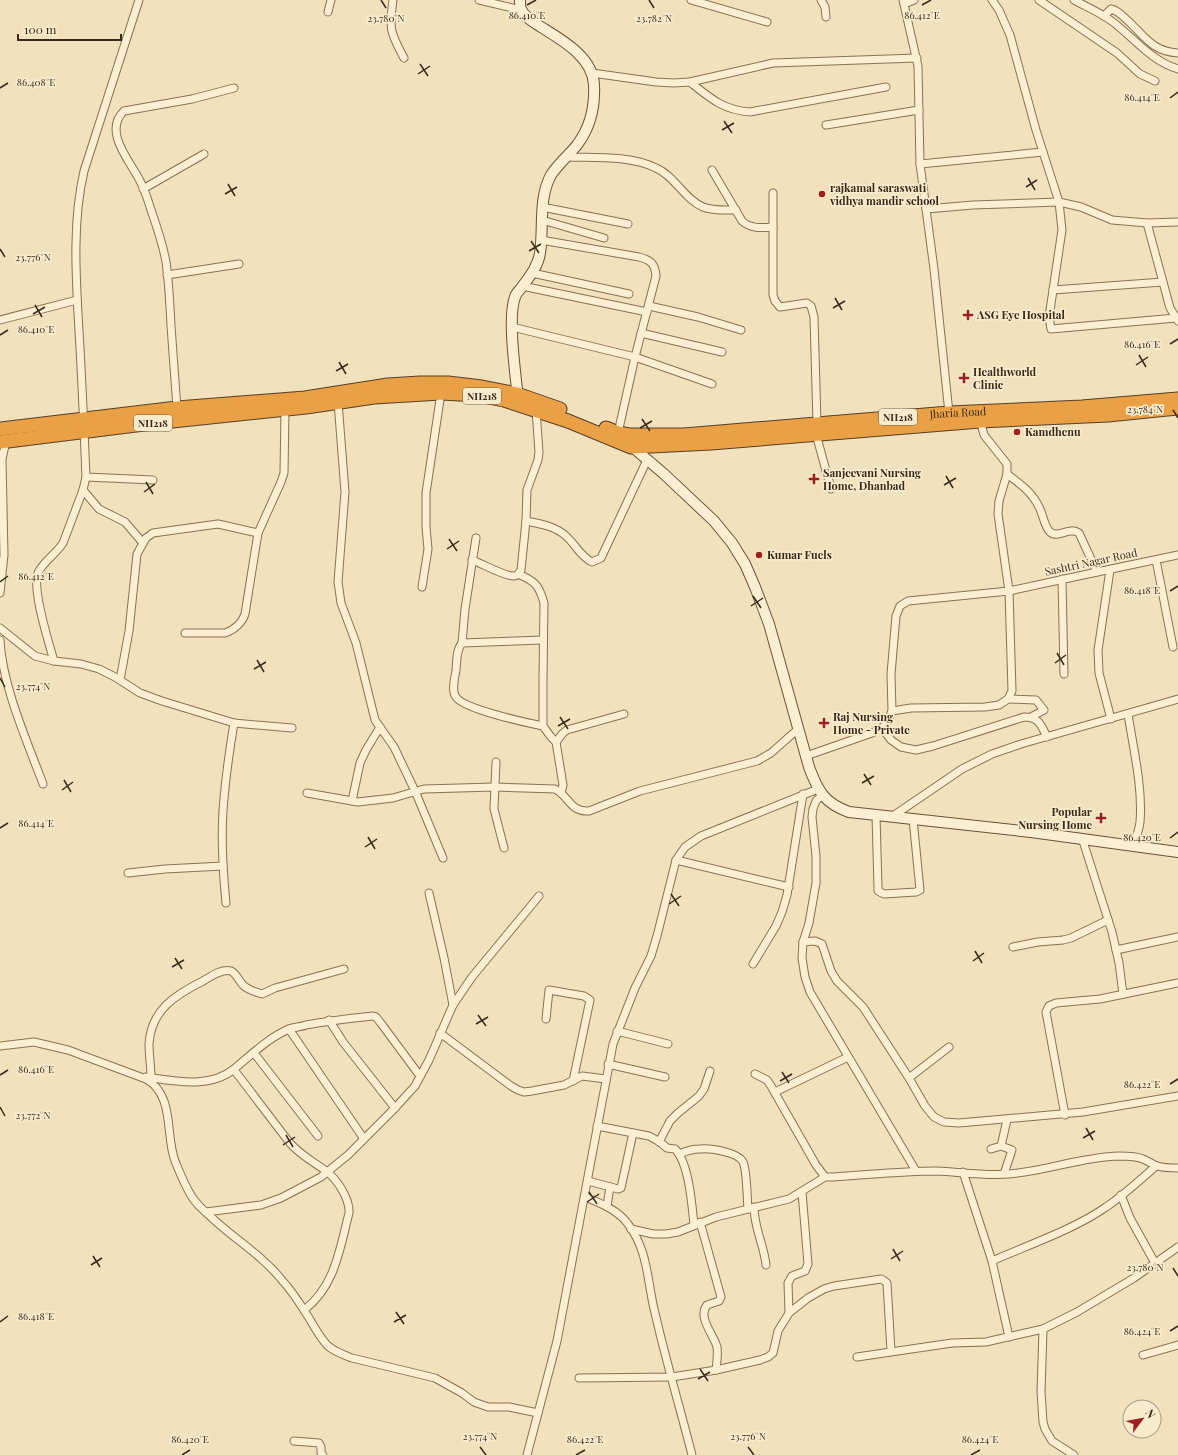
<svg xmlns="http://www.w3.org/2000/svg" width="1178" height="1455" font-family="'Playfair Display',serif">
	<style>
		.lines { fill: none; stroke-linecap: round; stroke-linejoin: round }
		.street-casing { stroke: #8a7154; stroke-width: 9 }
		.secondary-casing { stroke: #6c5138; stroke-width: 12 }
		.highway-casing { stroke: #573e29; stroke-width: 15 }
		.street { stroke: #fceed0; stroke-width: 7 }
		.secondary { stroke: #fceed0; stroke-width: 10 }
		.highway { stroke: #eaa044; stroke-width: 13 }
		.ticks { fill: none; stroke: #38291a; stroke-width: 1.5 }
		.poi-dot { fill: #9f1f21; stroke: #f8ebcc; stroke-width: 1.5 }
		.labels { text-anchor: middle; stroke-width: 3.5; stroke-linejoin: round; paint-order: stroke }
		.shield { fill: #f8ebcc; stroke: #72634f; stroke-width: 1 }
		.shield-label { font-size: 10px; font-weight: bold; fill: #38291a }
		.poi-label { font-size: 11px; font-weight: bold; fill: #38291a; stroke: #f8ebcc; text-anchor: start }
		.street-label { font-size: 11px; fill: #38291a; stroke: #f8ebcc }
		.ticks-label { font-size: 10px; text-anchor: middle; fill: #38291a; stroke: #f8ebcc; stroke-width: 3.5; stroke-linejoin: round; paint-order: stroke }
	</style>
	<rect width="100%" height="100%" fill="#f1e1bc"/>
	<g class="lines">
		<defs>
			<g id="street">
				<path d="M393 0C389 29 390 32 404 58"/>
				<path d="M479 0 521 10"/>
				<path d="M691 0 767 22"/>
				<path d="M821 0 825 7 826 17"/>
				<path d="M903 0 918 66 920 164 934 269 949 413"/>
				<path d="M992 0 999 10 1010 35 1036 130 1059 202 1062 230 1049 317 1051 329 1176 318"/>
				<path d="M1039 0 1117 53 1140 74 1155 81"/>
				<path d="M1074 0C1087 7 1101 13 1113 22 1134 38 1151 61 1178 69"/>
				<path d="M904 4 914 0"/>
				<path d="M328 12 331 0"/>
				<path d="M1104 16 1111 9C1116 10 1122 15 1126 19 1145 36 1151 51 1178 53"/>
				<path d="M592 73 656 82 674 83 690 82 773 63 917 58"/>
				<path d="M690 82C710 98 723 110 750 112L886 87"/>
				<path d="M826 125 919 110"/>
				<path d="M566 157C595 158 629 155 656 168 675 176 684 199 703 207 713 211 726 210 736 210"/>
				<path d="M920 164 1043 152"/>
				<path d="M712 170 742 221C751 229 761 228 773 227"/>
				<path d="M143 189 204 154"/>
				<path d="M773 193V295L775 301 780 307 807 303 811 306 814 317 817 424"/>
				<path d="M542 207 628 224"/>
				<path d="M926 209 973 205 1059 202 1081 207 1112 220 1147 223 1178 222"/>
				<path d="M542 220 604 238"/>
				<path d="M1147 223 1170 308 1178 321"/>
				<path d="M541 240 639 257C651 260 655 264 656 276L635 357 618 433"/>
				<path d="M532 273 629 294"/>
				<path d="M167 275 239 264"/>
				<path d="M522 286 647 312"/>
				<path d="M1053 290 1163 282"/>
				<path d="M649 306 698 317 741 330"/>
				<path d="M0 320 77 300"/>
				<path d="M512 327 635 357 712 384"/>
				<path d="M641 333 722 352"/>
				<path d="M338 402 345 492 338 582 341 603 356 643 375 720 394 747 415 791 443 858"/>
				<path d="M177 408C175 380 173 353 171 326 170 305 169 283 166 262 163 245 157 227 151 210 148 200 144 188 139 179 129 160 103 131 124 111L192 99 234 88"/>
				<path d="M816 434 831 489"/>
				<path d="M1007 474C1019 483 1032 492 1039 507 1043 514 1044 526 1050 532 1058 539 1069 526 1079 533L1097 572"/>
				<path d="M86 477 153 480"/>
				<path d="M83 490 99 509 125 522 143 543"/>
				<path d="M526 521C541 524 555 526 566 536 575 544 581 557 592 562L601 558 647 460"/>
				<path d="M472 560C481 563 506 577 514 576 518 576 519 573 521 570L526 521 527 490 538 460 539 452 536 410"/>
				<path d="M1156 560 1173 647"/>
				<path d="M1110 570 1098 650 1099 673 1111 719"/>
				<path d="M518 574C535 581 539 585 544 603L543 678V726L551 737 556 742 563 785 561 793"/>
				<path d="M1062 579 1064 674"/>
				<path d="M422 587 428 549 426 527V493L441 393"/>
				<path d="M0 593 4 555 2 459 6 441"/>
				<path d="M0 628 35 656 54 661 81 664 99 669 115 677 140 693 162 701 234 723 292 728"/>
				<path d="M185 633H225C234 630 242 623 245 614L258 533 281 482 284 473 285 409"/>
				<path d="M0 640C2 685 27 741 43 784"/>
				<path d="M462 643 465 609 476 538"/>
				<path d="M54 661C49 643 30 585 39 571 45 560 57 553 63 543L83 490 86 477C84 429 82 380 79 331 76 278 72 223 84 171L139 0"/>
				<path d="M120 680 129 631 137 554 146 538 153 533 218 524 258 533"/>
				<path d="M1008 699 1036 700 1044 710 1031 717"/>
				<path d="M892 711 911 708 985 707 999 705 1008 699 1012 691 1009 591 998 514 999 501 1007 474V464L984 435 980 420"/>
				<path d="M1128 714C1133 747 1143 788 1140 822 1139 830 1136 838 1134 846"/>
				<path d="M543 726C528 723 463 709 456 697 451 691 455 677 456 670 457 661 456 650 462 643L543 640"/>
				<path d="M882 728 891 740 901 747 916 750 933 746 1024 717C1039 717 1041 725 1047 737"/>
				<path d="M556 742 563 733 567 730 624 714"/>
				<path d="M806 756 872 733 882 728 888 721 892 711 891 674 896 616 900 606 908 601 1009 591 1097 572 1178 555"/>
				<path d="M496 762 494 809 504 848"/>
				<path d="M307 793 358 802 393 798 424 789 494 787 555 789C570 797 570 812 589 811L640 791 757 761 771 753 798 729"/>
				<path d="M822 795 816 801 813 809 812 817 816 856V883L809 923 803 942 802 958 805 977 810 992 916 1171"/>
				<path d="M352 801 360 763 366 750 380 727"/>
				<path d="M876 815 878 888V891L884 894 916 892 920 890 913 819"/>
				<path d="M893 816 962 769 992 754 1021 744 1178 699"/>
				<path d="M1082 838 1112 932 1119 963 1123 994"/>
				<path d="M676 860 789 887"/>
				<path d="M128 873 165 869 223 866"/>
				<path d="M429 893 444 958 453 1005"/>
				<path d="M226 903C223 873 221 842 223 811 225 782 229 753 234 723"/>
				<path d="M803 942 815 941 822 944 831 971 837 981 863 1007 909 1078 925 1106 934 1117 944 1122 959 1123 1083 1112 1178 1096"/>
				<path d="M1013 947 1038 942 1063 940 1071 938 1108 920"/>
				<path d="M1116 950 1178 937"/>
				<path d="M753 964 776 926 782 912 787 895 803 794"/>
				<path d="M546 1019 549 990 584 996 590 1000 573 1081"/>
				<path d="M329 1020 343 1042 395 1108"/>
				<path d="M289 1029 364 1139"/>
				<path d="M617 1031 668 1044"/>
				<path d="M440 1033 511 1086 518 1090 524 1092 532 1091 564 1085 582 1076 606 1079"/>
				<path d="M0 1046 34 1042 68 1050 146 1079C175 1095 165 1135 175 1161 180 1173 185 1186 192 1197 196 1203 203 1210 209 1215 231 1237 261 1254 281 1279 292 1291 301 1305 309 1318 315 1328 320 1338 328 1346 335 1352 344 1355 352 1358L435 1378 462 1393 474 1402 488 1407H509L538 1413"/>
				<path d="M254 1053 318 1136"/>
				<path d="M608 1064 665 1077"/>
				<path d="M234 1070C253 1094 271 1119 290 1143 300 1155 314 1162 326 1171 337 1179 350 1199 349 1213 340 1248 335 1287 304 1310"/>
				<path d="M755 1074 767 1080 771 1086 816 1165 825 1177"/>
				<path d="M146 1077C174 1081 210 1089 234 1069 251 1055 268 1038 289 1029 294 1027 301 1027 306 1025 329 1021 351 1018 373 1016L376 1017 380 1022 420 1076"/>
				<path d="M151 1078C151 1067 149 1055 149 1044 151 1010 175 995 203 981 210 977 222 968 231 971 236 973 239 981 243 985 248 990 255 992 262 994L275 988 344 969"/>
				<path d="M909 1078 949 1047"/>
				<path d="M775 1092 848 1057"/>
				<path d="M1065 1115 1046 1012 1049 1006 1056 1003 1100 999 1178 983"/>
				<path d="M597 1126 649 1136 660 1142 667 1148 675 1149C689 1163 692 1205 694 1225"/>
				<path d="M659 1142 670 1121 678 1113 699 1096 704 1089 710 1071"/>
				<path d="M1001 1146 1007 1120"/>
				<path d="M991 1149 1001 1146 1012 1150 1004 1174"/>
				<path d="M679 1154C686 1151 693 1149 700 1149 710 1148 738 1152 743 1162 747 1170 747 1198 748 1209"/>
				<path d="M963 1172 992 1261 1009 1337"/>
				<path d="M588 1181 618 1189 621 1188 633 1133"/>
				<path d="M1121 1195 1130 1218 1155 1263"/>
				<path d="M585 1197C600 1203 618 1210 628 1224 649 1252 647 1282 655 1313 666 1361 680 1408 692 1455"/>
				<path d="M607 1206 610 1187"/>
				<path d="M754 1207C754 1228 764 1245 766 1265"/>
				<path d="M206 1212 261 1205 281 1198 321 1177 348 1155 395 1108 415 1086 429 1060 453 1005 472 977 539 896"/>
				<path d="M700 1222 721 1297 719 1301 707 1305C697 1317 714 1335 717 1347 718 1354 717 1362 716 1370"/>
				<path d="M631 1229 653 1234H666L678 1232 716 1217 789 1199 825 1177H833C867 1175 901 1171 936 1171 960 1172 984 1176 1009 1174 1046 1171 1081 1157 1119 1156 1127 1156 1136 1156 1143 1159 1148 1161 1152 1164 1157 1166 1164 1168 1171 1168 1178 1168"/>
				<path d="M992 1261C1028 1245 1075 1229 1106 1207 1124 1195 1140 1180 1156 1166"/>
				<path d="M789 1313 788 1283 792 1276 805 1271 808 1264 802 1192"/>
				<path d="M1043 1329 1041 1392 1043 1422 1045 1429 1052 1441 1074 1455"/>
				<path d="M1143 1355 1178 1345"/>
				<path d="M857 1357 952 1343 986 1342 1043 1329 1077 1312 1134 1278 1178 1247"/>
				<path d="M579 1378 672 1377 716 1370 760 1360 768 1357 773 1353 778 1331 789 1313 808 1298 824 1289 834 1286 881 1279 883 1280 887 1283 891 1351"/>
				<path d="M294 1441 319 1443 321 1447V1453L323 1455"/>
				<path d="M527 1455 557 1341 613 1044 635 988 651 956 657 936 676 860 685 847 701 836 818 789"/>
			</g>
			<g id="secondary">
				<path d="M518 400C516 375 507 319 515 297 516 293 520 290 522 287 530 276 538 266 540 253 544 227 538 199 551 175 558 164 569 155 577 145 590 128 595 106 594 85 593 57 562 40 541 27 535 23 524 17 521 9 520 7 520 3 520 0"/>
				<path d="M629 444 664 474 714 521 732 543 745 564 755 587 769 624 809 767C818 791 824 803 849 812L1031 832 1178 852"/>
			</g>
			<g id="highway">
				<path id="s1" d="M606 428 618 433 629 435H684L949 413 1082 407 1178 399"/>
				<path d="M0 429 177 408 305 398 388 385 420 383H448L482 387 517 394 560 409"/>
				<path d="M0 442 144 424 306 407 374 397 441 393 478 395 504 400 568 421 631 447 711 443 980 421 1108 415 1178 408"/>
			</g>
		</defs>
		<use href="#street" class="street-casing"/>
		<use href="#secondary" class="secondary-casing"/>
		<use href="#highway" class="highway-casing"/>
		<use href="#street" class="street"/>
		<use href="#secondary" class="secondary"/>
		<use href="#highway" class="highway"/>
	</g>
	<path class="ticks" d="M381 0 386 8M649 0 654 8M527 5 536 0M922 5 931 0M420 64 428 76M418 74 430 66M0 88 8 83M1170 98 1178 92M724 121 732 133M722 130 734 123M1028 178 1035 190M228 184 235 196M1026 187 1037 180M225 194 237 187M531 241 539 253M0 249 5 257M529 251 541 244M835 298 842 310M35 305 42 317M833 308 845 301M33 314 45 307M0 335 8 330M1170 344 1178 339M1139 355 1146 367M339 362 346 374M1136 365 1148 357M336 371 348 364M1173 410 1178 418M642 419 650 431M640 428 652 421M946 476 953 488M146 482 153 494M944 485 956 478M144 492 155 484M449 539 457 551M447 549 459 541M0 582 8 576M1170 591 1178 586M753 596 761 608M751 606 763 598M1057 653 1064 665M257 660 264 672M1055 663 1066 655M254 669 266 662M0 678 5 687M560 717 568 729M558 726 570 719M864 774 871 785M64 780 71 792M862 783 874 776M62 790 73 782M0 828 8 823M368 837 375 849M1170 838 1178 832M365 847 377 839M671 894 679 906M669 904 681 896M975 951 982 963M175 958 182 969M973 961 984 953M172 967 184 960M478 1015 486 1026M476 1024 488 1017M782 1072 789 1083M0 1075 8 1070M780 1081 792 1074M1170 1084 1178 1079M0 1107 5 1116M1086 1128 1093 1140M286 1135 293 1147M1083 1138 1095 1131M283 1145 295 1137M589 1192 597 1204M587 1202 599 1194M893 1249 900 1261M93 1256 100 1267M891 1259 903 1251M91 1265 102 1258M1173 1268 1178 1276M396 1312 404 1324M0 1322 8 1316M394 1322 406 1315M1170 1331 1178 1326M700 1369 708 1381M698 1379 710 1372M480 1447 486 1455M748 1447 754 1455M182 1455 190 1450M576 1455 585 1450M971 1455 980 1450"/>
	<g class="poi-dot">
		<circle cx="822" cy="194" r="4"/>
		<path d="M966 309h4v4h4v4h-4v4h-4v-4h-4v-4h4z"/>
		<path d="M962 372h4v4h4v4h-4v4h-4v-4h-4v-4h4z"/>
		<circle cx="1017" cy="432" r="4"/>
		<path d="M812 473h4v4h4v4h-4v4h-4v-4h-4v-4h4z"/>
		<circle cx="759" cy="555" r="4"/>
		<path d="M822 717h4v4h4v4h-4v4h-4v-4h-4v-4h4z"/>
		<path d="M1099 812h4v4h4v4h-4v4h-4v-4h-4v-4h4z"/>
	</g>
	<g class="labels">
		<g class="shield">
			<rect x="463" y="388" width="38" height="16" rx="3"/>
			<rect x="879" y="409" width="38" height="16" rx="3"/>
			<rect x="134" y="415" width="38" height="16" rx="3"/>
		</g>
		<g class="shield-label">
			<text x="482" y="400">NH218</text>
			<text x="898" y="421">NH218</text>
			<text x="153" y="427">NH218</text>
		</g>
		<g class="poi-label">
			<text x="830" y="192">rajkamal saraswati<tspan x="830" dy="13">vidhya mandir school</tspan></text>
			<text x="977" y="319">ASG Eye Hospital</text>
			<text x="973" y="376">Healthworld<tspan x="973" dy="13">Clinic</tspan></text>
			<text x="1025" y="436">Kamdhenu</text>
			<text x="823" y="477">Sanjeevani Nursing<tspan x="823" dy="13">Home, Dhanbad</tspan></text>
			<text x="767" y="559">Kumar Fuels</text>
			<text x="833" y="721">Raj Nursing<tspan x="833" dy="13">Home - Private</tspan></text>
			<text x="1092" y="816" text-anchor="end">Popular<tspan x="1092" dy="13">Nursing Home</tspan></text>
		</g>
		<g class="street-label">
			<text dy="4" stroke="none"><textPath href="#s1" startOffset="354">Jharia Road</textPath></text>
			<text transform="translate(1091 562) rotate(-12)" y="4">Sashtri Nagar Road</text>
		</g>
	</g>
	<g class="ticks-label">
		<text x="527" y="19">86.410°E</text>
		<text x="922" y="19">86.412°E</text>
		<text x="386" y="22">23.780°N</text>
		<text x="654" y="22">23.782°N</text>
		<text x="36" y="86">86.408°E</text>
		<text x="1142" y="101">86.414°E</text>
		<text x="33" y="261">23.776°N</text>
		<text x="36" y="333">86.410°E</text>
		<text x="1142" y="348">86.416°E</text>
		<text x="1145" y="413">23.784°N</text>
		<text x="36" y="580">86.412°E</text>
		<text x="1142" y="594">86.418°E</text>
		<text x="33" y="690">23.774°N</text>
		<text x="36" y="827">86.414°E</text>
		<text x="1142" y="841">86.420°E</text>
		<text x="36" y="1073">86.416°E</text>
		<text x="1142" y="1088">86.422°E</text>
		<text x="33" y="1119">23.772°N</text>
		<text x="1145" y="1271">23.780°N</text>
		<text x="36" y="1320">86.418°E</text>
		<text x="1142" y="1335">86.424°E</text>
		<text x="480" y="1440">23.774°N</text>
		<text x="748" y="1440">23.776°N</text>
		<text x="190" y="1443">86.420°E</text>
		<text x="585" y="1443">86.422°E</text>
		<text x="980" y="1443">86.424°E</text>
	</g>
	<g transform="translate(1142 1419) rotate(58)"><circle r="19" fill="#f8ebcc" stroke="#ab9d85"/>
	<path d="M0-3L7 15L0 10L-7 15Z" fill="#9f1f21"/>
	<text y="-6" font-size="11" font-weight="bold" text-anchor="middle" fill="#38291a">N</text>
	</g>
	<path d="M18 34v6h103v-6" fill="none" stroke="#38291a" stroke-width="2"/>
	<text x="24" y="34" font-size="12" fill="#38291a" stroke="#f8ebcc" stroke-width="3" paint-order="stroke">100 m</text>
</svg>
